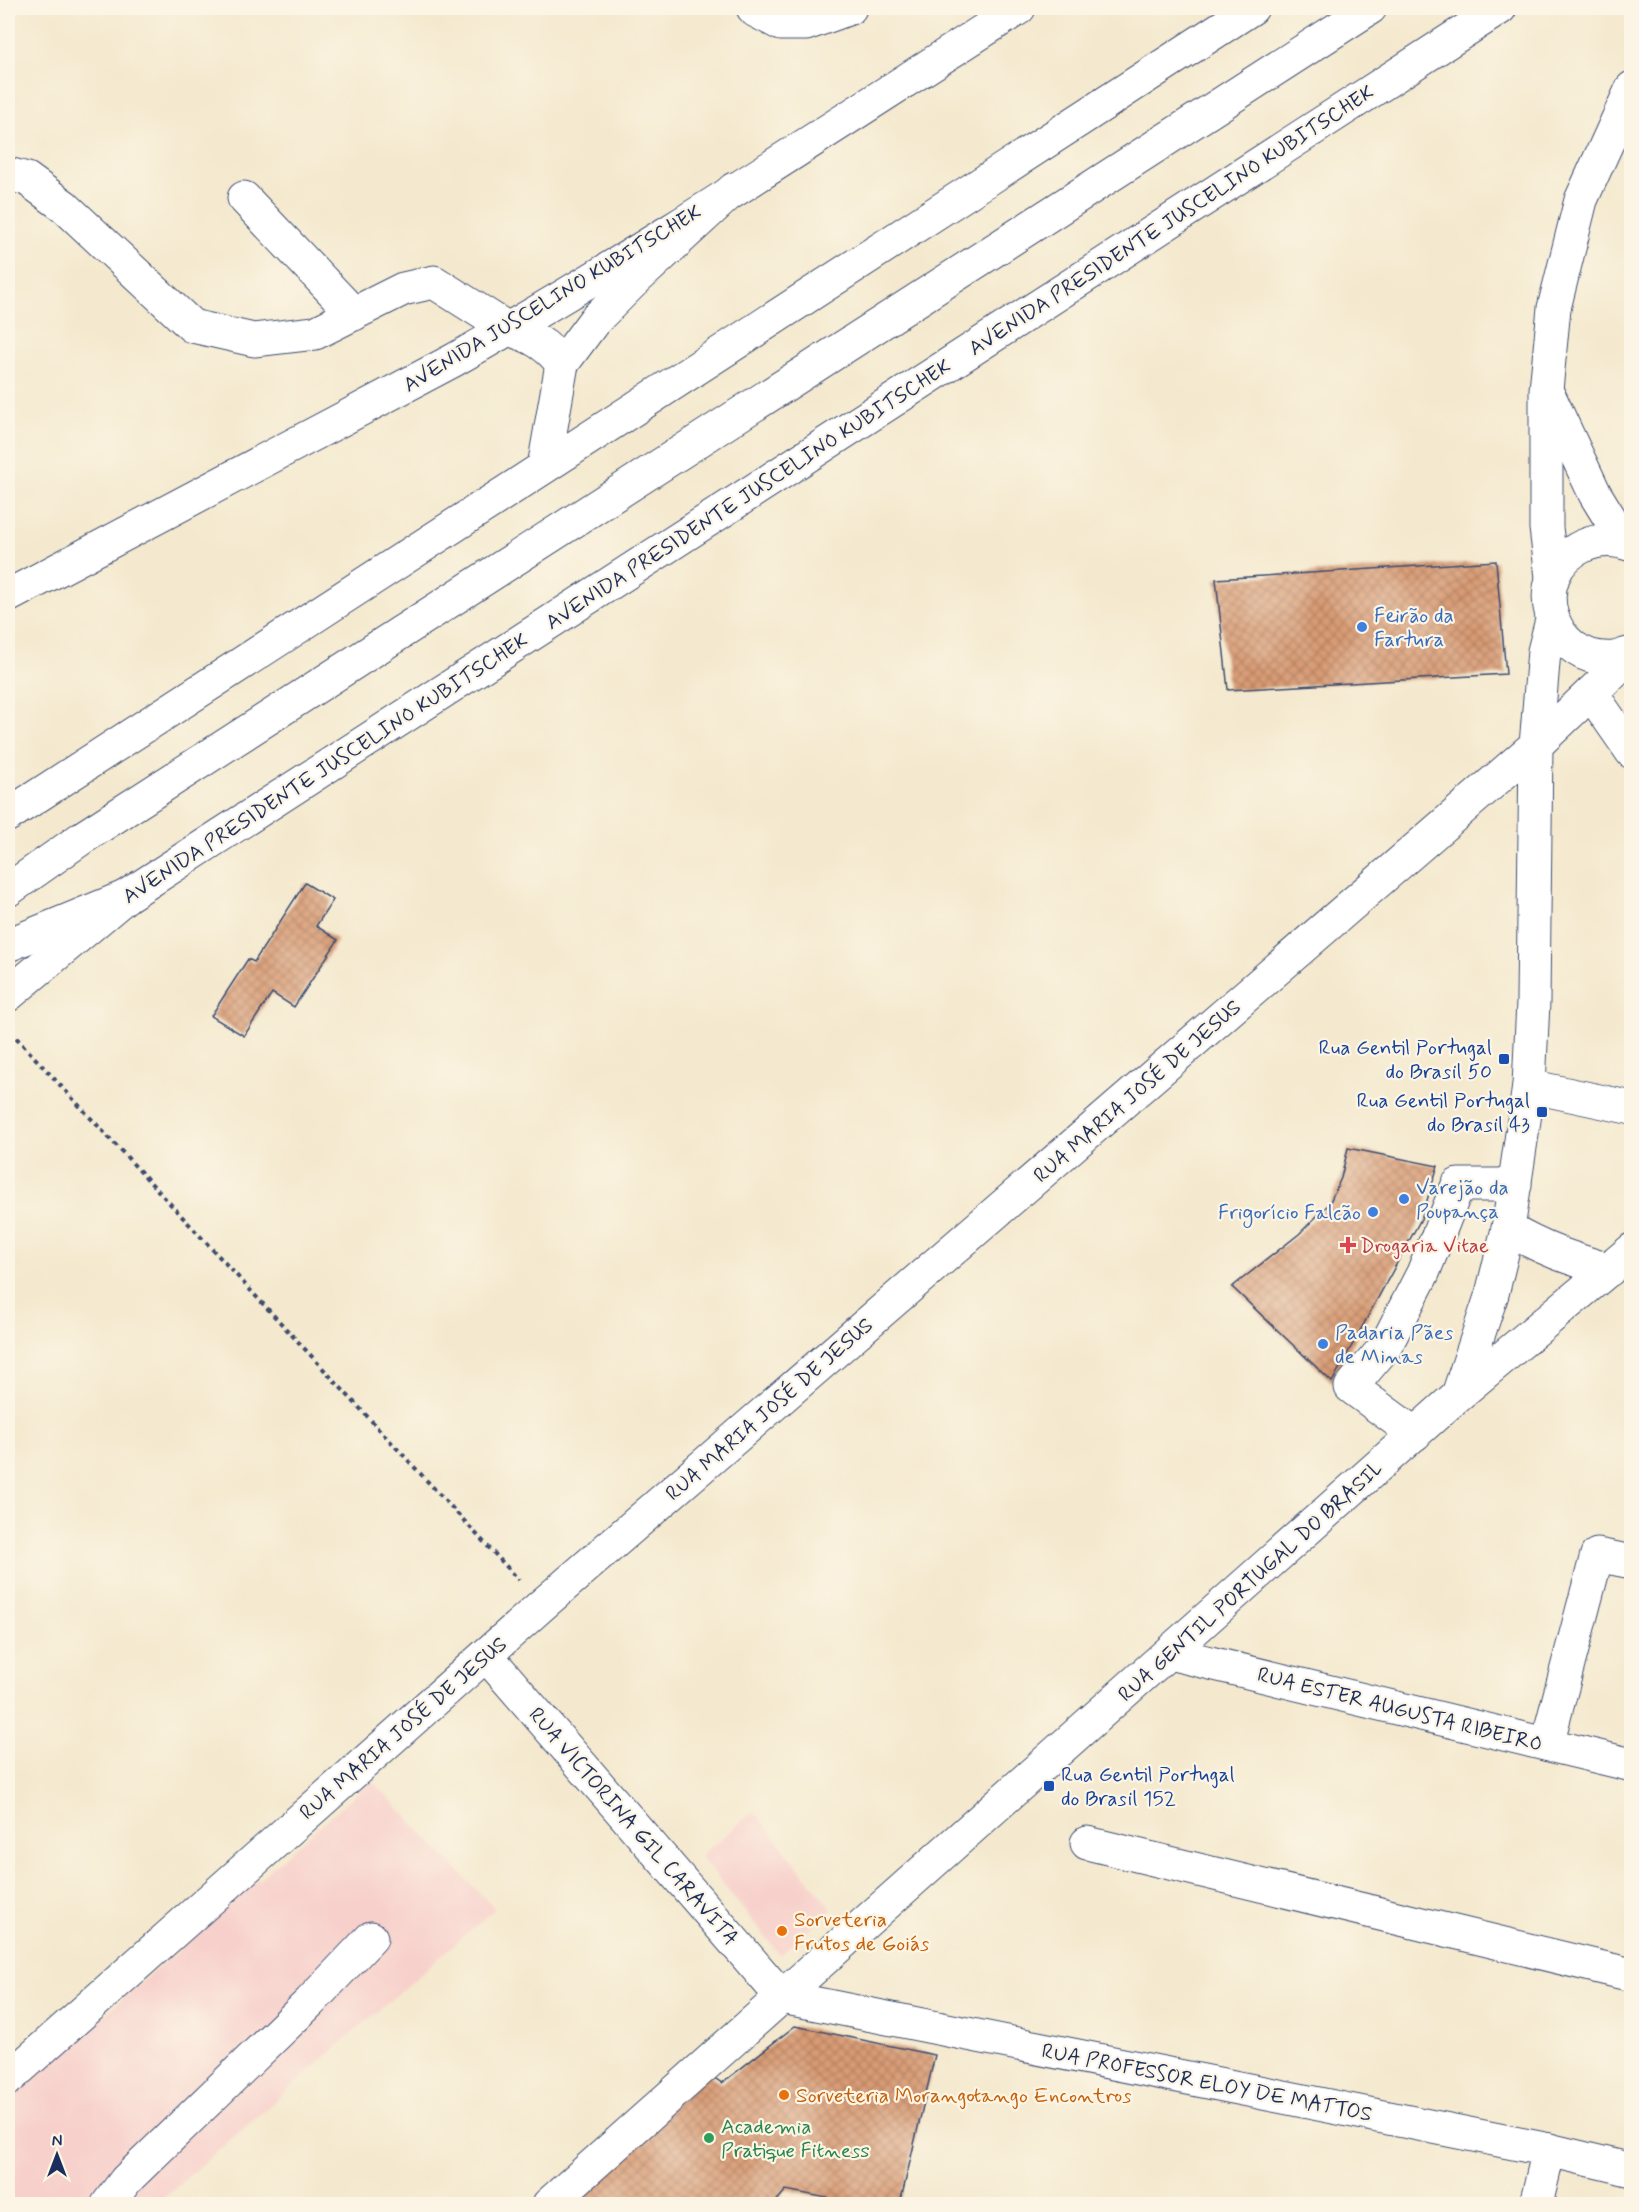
<svg xmlns="http://www.w3.org/2000/svg" width="1639" height="2212" font-family="Mynerve,sans-serif">
	<style>
		.built { fill: #f7d0cb }
		.building { fill: url(#building-cross-hatch) }
		.lines { fill: none; stroke-linecap: round; stroke-linejoin: round }
		.minor-casing { stroke: #3c4b6f; stroke-width: 35 }
		.major-casing { stroke: #3c4b6f; stroke-width: 35 }
		.highway-casing { stroke: #3c4b6f; stroke-width: 35 }
		.path { stroke: #3c4b6f; stroke-width: 4; stroke-dasharray: 4.5 4.5; stroke-linecap: butt }
		.minor { stroke: #fff; stroke-width: 33 }
		.major { stroke: #fff; stroke-width: 33 }
		.highway { stroke: #fff; stroke-width: 33 }
		.shop-dot { fill: #3f7fe0; stroke: #fcf5e5; stroke-width: 2 }
		.transit-dot { fill: #1a4fb4; stroke: #fcf5e5; stroke-width: 2 }
		.health-dot { fill: #e0444e; stroke: #fcf5e5; stroke-width: 2 }
		.food-dot { fill: #e8710a; stroke: #fcf5e5; stroke-width: 2 }
		.leisure-dot { fill: #2e9e5b; stroke: #fcf5e5; stroke-width: 2 }
		.labels { text-anchor: middle; stroke-width: 4.5; stroke-linejoin: round; paint-order: stroke }
		.street-label { font-size: 21px; fill: #1b2f5e; stroke: #fcf5e5 }
		.shop-label { font-size: 21px; fill: #366cbe; stroke: #fcf5e5; text-anchor: start }
		.transit-label { font-size: 21px; fill: #164399; stroke: #fcf5e5; text-anchor: end }
		.health-label { font-size: 21px; fill: #be3a42; stroke: #fcf5e5; text-anchor: start }
		.food-label { font-size: 21px; fill: #c56008; stroke: #fcf5e5; text-anchor: start }
		.leisure-label { font-size: 21px; fill: #27864d; stroke: #fcf5e5; text-anchor: start }
	</style>
	<defs>
		<pattern id="building-cross-hatch" width="8" height="8" patternUnits="userSpaceOnUse" patternTransform="scale(1.5)"><rect width="8" height="8" fill="#d99b73"/><path d="M0 0l8 8M0 8l8-8" fill="none" stroke="#af7f62"/></pattern>
	</defs>
	<rect width="100%" height="100%" fill="#fcf5e5"/>
	<filter id="ink" filterUnits="userSpaceOnUse"><feTurbulence type="fractalNoise" baseFrequency=".0167" numOctaves="2"/><feDisplacementMap in="SourceGraphic" scale="12" xChannelSelector="R" yChannelSelector="G"/><feConvolveMatrix kernelMatrix="1 2 1 2 8 2 1 2 1" color-interpolation-filters="sRGB"/></filter>
	<filter id="wash" filterUnits="userSpaceOnUse"><feTurbulence type="fractalNoise" baseFrequency=".008" numOctaves="4" result="noise"/><feDisplacementMap in="SourceGraphic" scale="24" xChannelSelector="R" yChannelSelector="G"/><feGaussianBlur stdDeviation="1.35" result="paint"/><feColorMatrix in="noise" values="0 0 0 0 0 0 0 0 0 0 0 0 0 0 0 0 0 1.4 0 .05"/><feComposite in="paint" operator="in"/></filter>
	<g filter="url(#wash)">
		<rect width="100%" height="100%" fill="#f4e9ce"/>
		<g class="built">
			<path d="M372 1780 495 1909 157 2204H8V2099Z"/>
			<path d="M754 1811 832 1909 780 1955 700 1856Z"/>
		</g>
		<g id="blocks">
			<g class="building">
				<path d="M1496 561 1506 674 1228 690 1216 579Z"/>
				<path d="M305 883 333 900 316 926 338 940 294 1007 272 993 244 1036 211 1016 248 959 254 962Z"/>
				<path d="M1348 1148 1438 1166 1421 1219 1332 1382 1232 1287 1299 1234 1329 1204 1341 1178Z"/>
				<path d="M795 2026 935 2055 900 2204H858L786 2190 774 2204H568L704 2071 722 2083Z"/>
			</g>
		</g>
	</g>
	<g filter="url(#ink)">
		<use href="#blocks" fill-opacity="0" stroke="#3c4b6f" stroke-width="1.5"/>
		<g class="lines">
			<defs>
				<g id="minor">
					<path d="M753 8 756 11 781 24H806L850 8"/>
					<path d="M8 174 27 179 64 206 192 326 254 340 315 333 403 289 434 282 508 329"/>
					<path d="M244 198 354 314"/>
					<path d="M1550 398 1595 494 1625 543"/>
					<path d="M1632 545C1616 539 1598 539 1583 546 1523 574 1549 664 1614 658 1620 657 1626 654 1632 653"/>
					<path d="M1552 577 1546 528V390L1554 308 1581 200 1632 88"/>
					<path d="M8 596 454 360C647 251 832 127 1019 8"/>
					<path d="M1591 693 1632 752"/>
					<path d="M1529 1086 1632 1108"/>
					<path d="M1508 1229C1542 1249 1571 1259 1609 1270"/>
					<path d="M1458 1395 1492 1294 1508 1229 1529 1086 1533 1002 1536 745 1544 651 1552 620"/>
					<path d="M1415 1434 1351 1387 1385 1347 1423 1273 1458 1185H1515"/>
					<path d="M1169 1653 1632 1765"/>
					<path d="M486 1655 782 1997 1549 2150 1632 2170"/>
					<path d="M1547 1744 1597 1555 1632 1562"/>
					<path d="M1087 1843 1632 1975"/>
					<path d="M8 2079 542 1605 1536 745 1632 654"/>
					<path d="M108 2204 126 2180 310 2002 371 1938"/>
					<path d="M549 2204 1458 1395 1632 1250"/>
					<path d="M1536 2204 1549 2150"/>
				</g>
				<path id="major" d="M8 995 125 897 1500 8"/>
				<g id="highway">
					<path d="M508 329C531 336 547 344 562 364"/>
					<path d="M544 467 562 364 594 321 632 283 734 189"/>
					<path d="M8 815 1252 8"/>
					<path d="M8 890 82 838 1370 8"/>
					<path d="M8 945 125 897"/>
				</g>
			</defs>
			<use href="#minor" class="minor-casing"/>
			<use href="#major" class="major-casing"/>
			<use href="#highway" class="highway-casing"/>
			<path class="path" d="M10 1031 519 1580"/>
			<use href="#minor" class="minor"/>
			<use href="#major" class="major"/>
			<use href="#highway" class="highway"/>
		</g>
	</g>
	<g class="shop-dot">
		<circle cx="1362" cy="627" r="6"/>
		<circle cx="1404" cy="1199" r="6"/>
		<circle cx="1373" cy="1212" r="6"/>
		<circle cx="1323" cy="1344" r="6"/>
	</g>
	<g class="transit-dot">
		<rect x="1498" y="1053" width="12" height="12" rx="3"/>
		<rect x="1536" y="1106" width="12" height="12" rx="3"/>
		<rect x="1043" y="1780" width="12" height="12" rx="3"/>
	</g>
	<path class="health-dot" d="M1345 1236h6v6h6v6h-6v6h-6v-6h-6v-6h6z"/>
	<g class="food-dot">
		<circle cx="782" cy="1931" r="6"/>
		<circle cx="784" cy="2095" r="6"/>
	</g>
	<circle class="leisure-dot" cx="709" cy="2138" r="6"/>
	<g class="labels">
		<g class="street-label">
			<text transform="translate(1171 220) rotate(-33)" y="7">AVENIDA PRESIDENTE JUSCELINO KUBITSCHEK</text>
			<text transform="translate(552 298) rotate(-31)" y="7">AVENIDA JUSCELINO KUBITSCHEK</text>
			<text transform="translate(748 494) rotate(-33)" y="7">AVENIDA PRESIDENTE JUSCELINO KUBITSCHEK</text>
			<text transform="translate(325 768) rotate(-33)" y="7">AVENIDA PRESIDENTE JUSCELINO KUBITSCHEK</text>
			<text transform="translate(1137 1091) rotate(-41)" y="7">RUA MARIA JOSÉ DE JESUS</text>
			<text transform="translate(769 1409) rotate(-41)" y="7">RUA MARIA JOSÉ DE JESUS</text>
			<text transform="translate(1250 1581) rotate(-42)" y="7">RUA GENTIL PORTUGAL DO BRASIL</text>
			<text transform="translate(1400 1709) rotate(14)" y="7">RUA ESTER AUGUSTA RIBEIRO</text>
			<text transform="translate(403 1728) rotate(-41)" y="7">RUA MARIA JOSÉ DE JESUS</text>
			<text transform="translate(634 1826) rotate(49)" y="7">RUA VICTORINA GIL CARAVITA</text>
			<text transform="translate(1207 2082) rotate(11)" y="7">RUA PROFESSOR ELOY DE MATTOS</text>
		</g>
		<g class="shop-label">
			<text x="1374" y="622">Feirão da<tspan x="1374" dy="24">Fartura</tspan></text>
			<text x="1416" y="1194">Varejão da<tspan x="1416" dy="24">Poupança</tspan></text>
			<text x="1361" y="1219" text-anchor="end">Frigorício Falcão</text>
			<text x="1335" y="1339">Padaria Pães<tspan x="1335" dy="24">de Minas</tspan></text>
		</g>
		<g class="transit-label">
			<text x="1492" y="1054">Rua Gentil Portugal<tspan x="1492" dy="24">do Brasil 50</tspan></text>
			<text x="1530" y="1107">Rua Gentil Portugal<tspan x="1530" dy="24">do Brasil 43</tspan></text>
			<text x="1061" y="1781" text-anchor="start">Rua Gentil Portugal<tspan x="1061" dy="24">do Brasil 152</tspan></text>
		</g>
		<g class="health-label">
			<text x="1360" y="1252">Drogaria Vitae</text>
		</g>
		<g class="food-label">
			<text x="794" y="1926">Sorveteria<tspan x="794" dy="24">Frutos de Goiás</tspan></text>
			<text x="796" y="2102">Sorveteria Morangotango Encontros</text>
		</g>
		<g class="leisure-label">
			<text x="721" y="2133">Academia<tspan x="721" dy="24">Pratique Fitness</tspan></text>
		</g>
	</g>
	<rect width="1639" height="2212" fill="none" stroke="#fcf5e5" stroke-width="30"/>
	<g transform="translate(57 2155)" stroke="#fcf5e5" stroke-width="4.5" paint-order="stroke">
	<path d="M0-4.5L10 22L0 15L-10 22Z" fill="#1b2f5e"/>
	<text y="-9" font-size="16" font-weight="bold" text-anchor="middle" fill="#1b2f5e">N</text>
	</g>
</svg>
